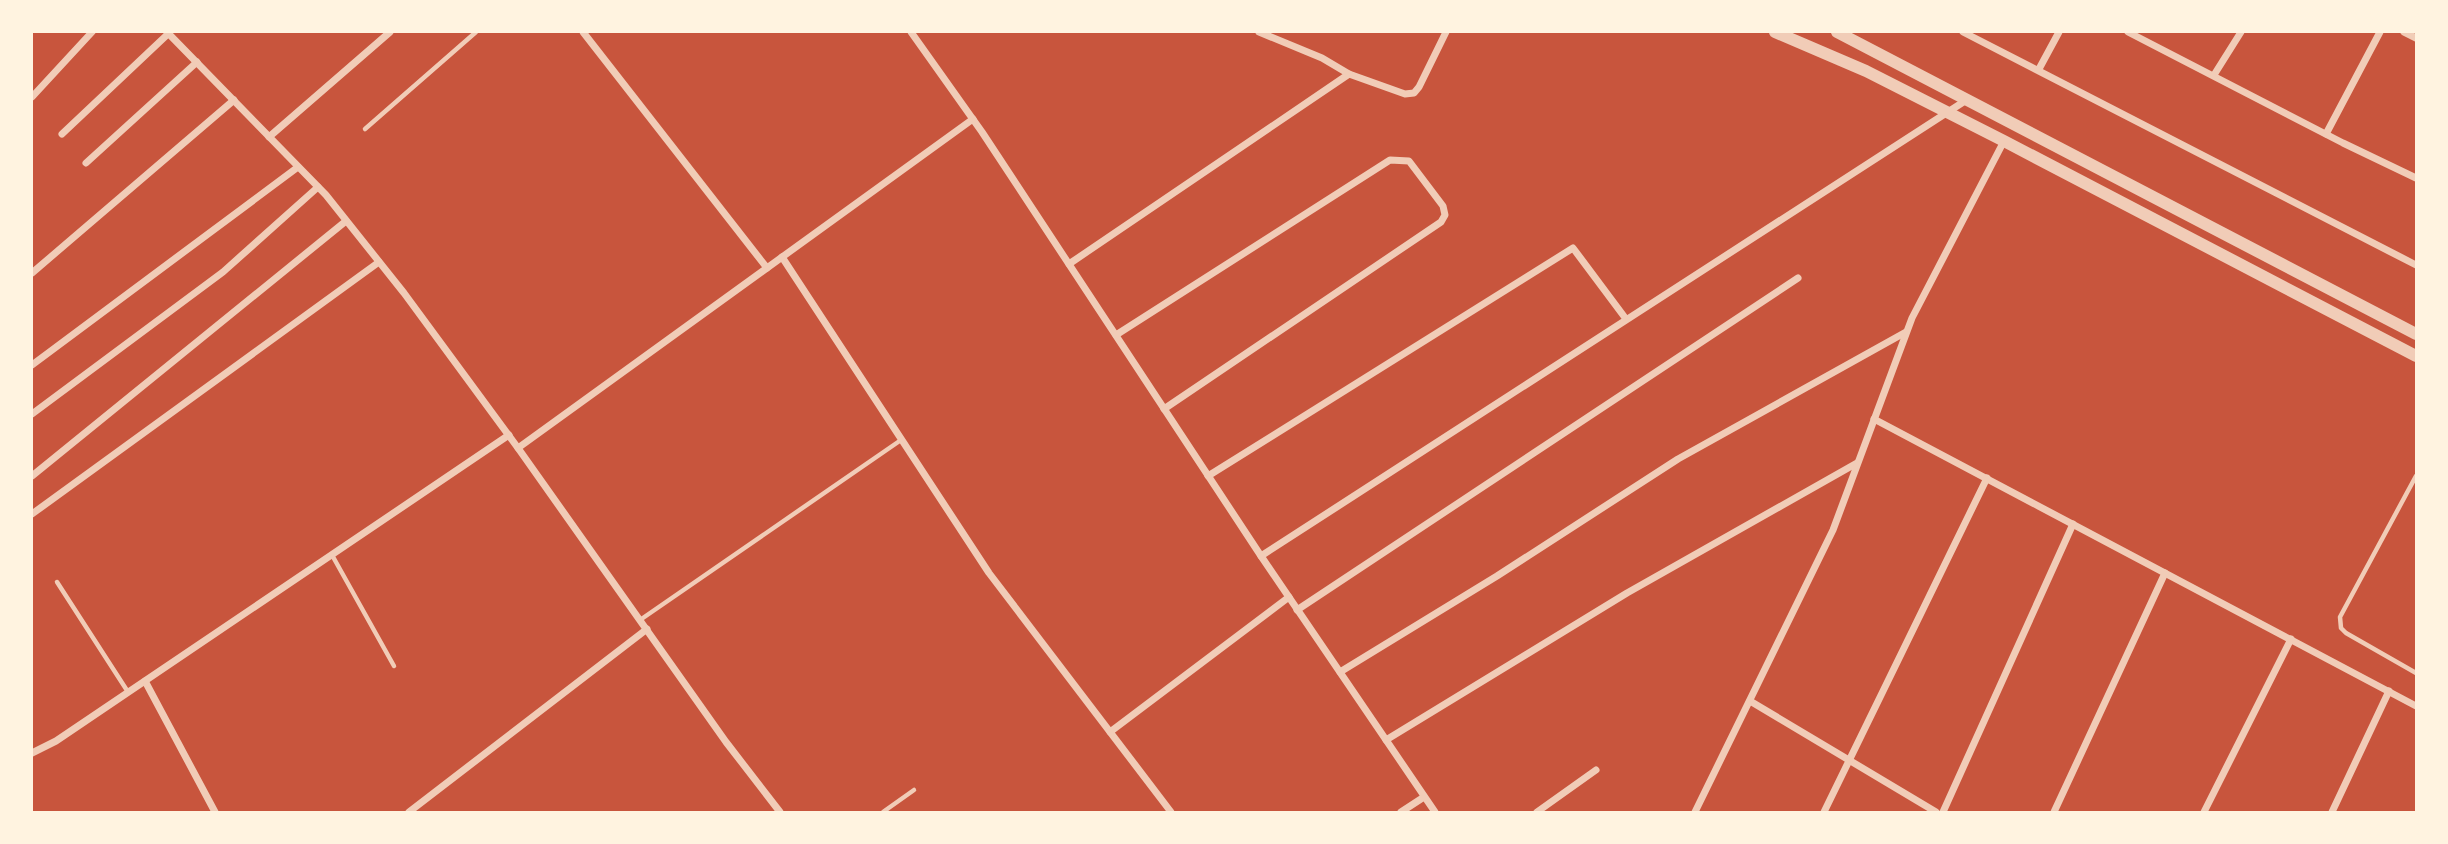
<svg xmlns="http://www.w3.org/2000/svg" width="2448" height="844" font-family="Barlow,sans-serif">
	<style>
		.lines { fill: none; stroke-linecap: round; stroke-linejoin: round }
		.service { stroke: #f1ccb7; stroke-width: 4.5 }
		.minor { stroke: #f1ccb7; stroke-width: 7 }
		.tertiary { stroke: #f1ccb7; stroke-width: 12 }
	</style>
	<rect width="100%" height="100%" fill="#c8553d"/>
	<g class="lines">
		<g class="service">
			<path d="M365 129 476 32"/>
			<path d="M2416 476 2340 617 2341 628 2346 633 2416 673"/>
			<path d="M332 555 394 666"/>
			<path d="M57 582 128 692"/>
			<path d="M640 620 901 440"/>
			<path d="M883 812 914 790"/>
		</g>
		<g class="minor">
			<path d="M167 32 326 195 404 293 518 448 726 742 780 812"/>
			<path d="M583 32 767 268"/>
			<path d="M911 32 982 132 1261 556 1435 812"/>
			<path d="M1963 32 2416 265"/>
			<path d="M2128 32 2343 143 2416 178"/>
			<path d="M2404 32 2416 38"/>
			<path d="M2039 69 2059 32"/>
			<path d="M1349 74 1405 94 1414 93 1419 87 1446 32"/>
			<path d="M2214 75 2241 32"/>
			<path d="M32 97 92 32"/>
			<path d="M62 134 169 33"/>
			<path d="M2326 134 2380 32"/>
			<path d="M269 137 390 32"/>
			<path d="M86 163 197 62"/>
			<path d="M782 257 989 573 1171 812"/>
			<path d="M1069 264 1349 74 1322 58 1259 32"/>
			<path d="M32 273 234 100"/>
			<path d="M1116 335 1390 160 1409 161 1443 206 1445 215 1441 222 1164 409"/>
			<path d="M32 365 298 167"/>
			<path d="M32 414 223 272 318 187"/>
			<path d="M1874 419 2416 706"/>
			<path d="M518 448 973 119"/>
			<path d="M32 476 346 221"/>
			<path d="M1208 476 1573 248 1626 319"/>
			<path d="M32 514 379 262"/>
			<path d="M1261 556 1968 99"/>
			<path d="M1297 610 1798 278"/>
			<path d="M1340 672 1497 576 1678 459 1906 332"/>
			<path d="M145 681 215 812"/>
			<path d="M1750 701 1936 812"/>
			<path d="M1110 732 1289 597"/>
			<path d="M1386 740 1627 593 1857 463"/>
			<path d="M32 753 56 741 509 435"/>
			<path d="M409 812 647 629"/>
			<path d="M1401 812 1424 797"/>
			<path d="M1537 812 1596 770"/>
			<path d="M1695 812 1833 530 1912 318 2004 141"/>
			<path d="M1824 812 1987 478"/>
			<path d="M1943 812 2073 524"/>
			<path d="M2054 812 2165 573"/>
			<path d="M2204 812 2291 639"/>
			<path d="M2332 812 2389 691"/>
		</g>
		<g class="tertiary">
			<path d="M1775 32 1866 71 2004 141 2416 356"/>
			<path d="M1837 32 2416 334"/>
		</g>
	</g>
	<rect width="2448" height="844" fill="none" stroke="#fff3e0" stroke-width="66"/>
</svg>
